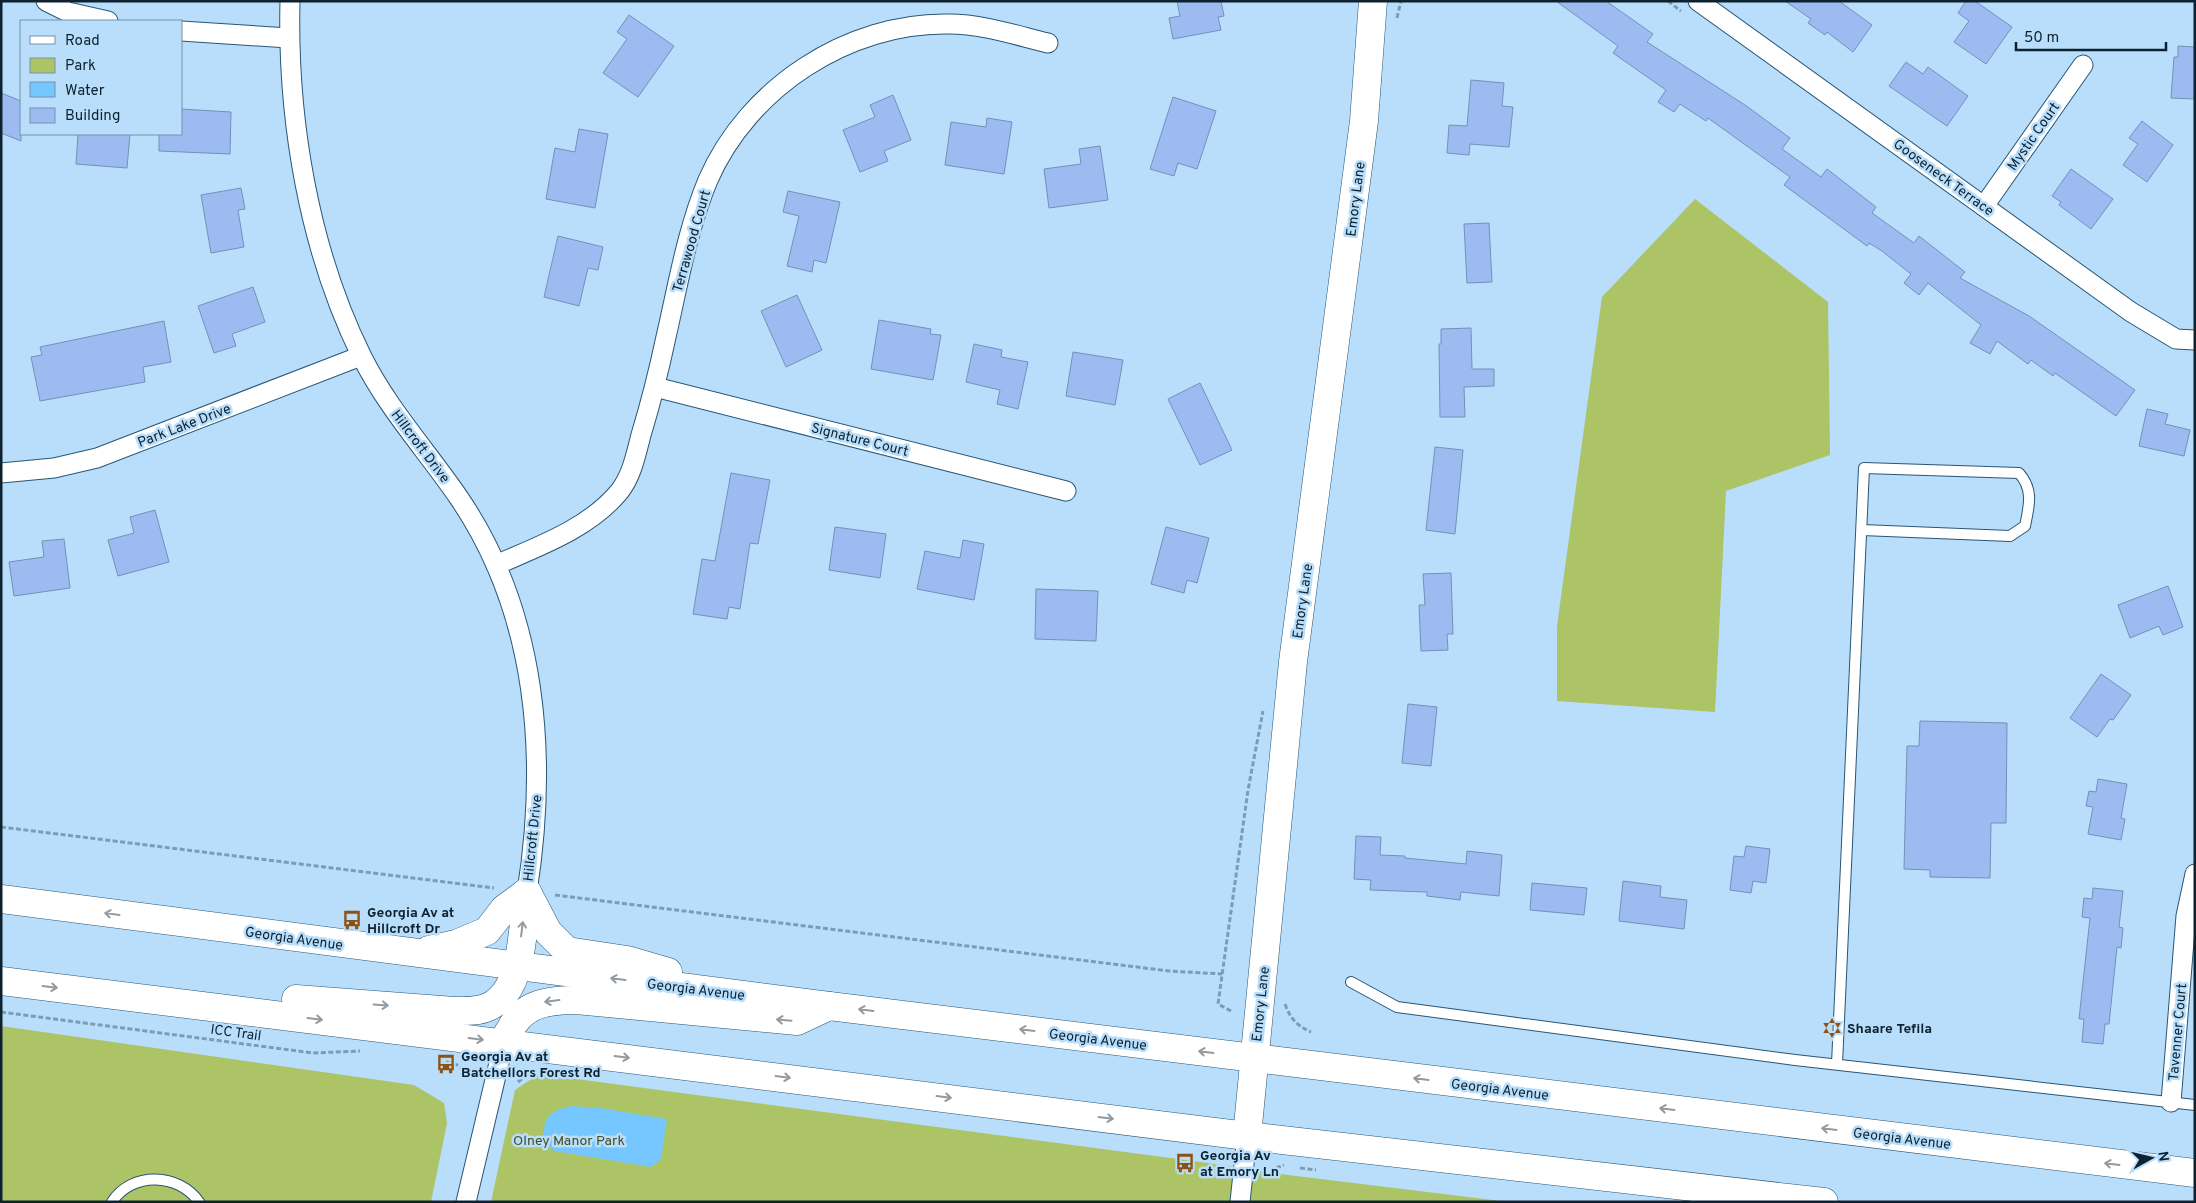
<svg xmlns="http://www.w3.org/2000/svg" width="2196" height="1203" font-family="Overpass,sans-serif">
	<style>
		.green { fill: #acc366 }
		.water { fill: #76c7ff }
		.building { fill: #9cbcf1; stroke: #758fb9 }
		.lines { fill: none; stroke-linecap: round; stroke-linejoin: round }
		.lane-casing { stroke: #295675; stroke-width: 12 }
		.street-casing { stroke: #295675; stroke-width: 21 }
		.secondary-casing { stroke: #295675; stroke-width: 29 }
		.primary-casing { stroke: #295675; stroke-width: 29 }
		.path { stroke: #7d9cb3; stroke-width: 3; stroke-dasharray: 5 2.5; stroke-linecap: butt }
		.lane { stroke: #fff; stroke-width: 10 }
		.street { stroke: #fff; stroke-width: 19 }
		.secondary { stroke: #fff; stroke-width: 28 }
		.primary { stroke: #fff; stroke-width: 28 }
		.oneway { stroke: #939ba1 }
		.labels { text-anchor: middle; stroke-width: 5; stroke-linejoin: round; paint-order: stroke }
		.street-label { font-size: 14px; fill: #0e212e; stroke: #b8defb }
		.poi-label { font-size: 14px; font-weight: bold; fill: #0e212e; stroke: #b8defb; text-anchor: start }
		.park-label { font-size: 14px; fill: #434e21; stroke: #b8defb }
	</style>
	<rect width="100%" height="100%" fill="#b8defb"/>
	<g class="green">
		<path d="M1695 199 1828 302 1830 455 1726 491 1715 712 1557 701V626L1602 297Z"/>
		<path d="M1 1026 414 1085 444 1103 447 1123 431 1202H1Z"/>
		<path d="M539 1074 1208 1163 1280 1174 1509 1202H491L515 1090Z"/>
	</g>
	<path class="water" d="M571 1106 600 1108 667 1119 661 1159 651 1167 554 1151 544 1143C543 1118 546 1112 571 1106Z"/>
	<g class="building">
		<path d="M1177 1H1221L1224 16 1218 17 1221 30 1173 39 1169 18 1180 16Z"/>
		<path d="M1556 1H1606L1653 34 1647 42 1745 105 1790 138 1782 149 1821 177 1827 169 1876 207 1872 213 1914 243 1919 236 1965 272 1960 278 2029 316 2135 390 2116 416 2055 373 2053 376 2031 360 2028 364 1997 341 1990 354 1970 343 1981 325 1928 283 1919 295 1904 283 1911 274 1882 251 1869 243 1867 246 1784 185 1790 177 1708 118 1706 121 1680 104 1674 112 1658 102 1666 90 1613 53 1618 46Z"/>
		<path d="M1785 1H1839L1872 25 1853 52 1827 32 1825 35 1808 23 1811 19Z"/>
		<path d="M1966 1H1975L2012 27 1986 64 1954 42 1969 21 1958 13Z"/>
		<path d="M629 15 674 46 638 97 603 73 627 39 617 32Z"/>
		<path d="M2178 46 2195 47V99L2171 98 2174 57H2178Z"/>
		<path d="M1906 62 1923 74 1928 67 1968 96 1947 126 1889 86Z"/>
		<path d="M1471 80 1504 83 1502 106 1513 107 1509 147 1470 144 1469 155 1447 153 1449 125 1467 126Z"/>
		<path d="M1 93 21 101V141L1 133Z"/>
		<path d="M893 95 911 140 884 151 888 161 860 172 843 130 875 117 870 105Z"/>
		<path d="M1173 97 1216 111 1197 169 1178 163 1174 176 1150 169Z"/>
		<path d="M181 109 231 112 230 154 159 151V134H181Z"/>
		<path d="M987 118 1012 122 1004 174 945 165 951 122 986 127Z"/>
		<path d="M2142 121 2173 145 2147 182 2123 165 2138 144 2129 138Z"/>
		<path d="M579 129 608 134 595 208 546 199 555 148 575 152Z"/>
		<path d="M78 134H130L127 168 76 164Z"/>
		<path d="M1100 146 1108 200 1049 208 1044 169 1081 164 1079 149Z"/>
		<path d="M2071 169 2113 199 2091 229 2059 205 2061 202 2052 196Z"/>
		<path d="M241 188 245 209 238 210 244 247 211 253 201 195Z"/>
		<path d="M788 191 840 202 826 263 814 260 812 272 787 266 799 216 783 212Z"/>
		<path d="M1489 223 1492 282 1467 283 1464 224Z"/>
		<path d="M558 236 603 247 598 270 588 268 579 306 544 297Z"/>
		<path d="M253 287 265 322 232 334 236 346 214 353 198 306Z"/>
		<path d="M797 295 822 350 786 367 761 311Z"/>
		<path d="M879 320 931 329 930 334 941 335 933 380 871 369Z"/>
		<path d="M164 321 171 362 143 367 145 382 40 401 31 357 42 355 40 347Z"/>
		<path d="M1471 328 1472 369H1494V386L1464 387 1465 417H1440L1439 344H1441V329Z"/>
		<path d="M974 344 1002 350 1001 357 1028 362 1018 409 997 404 1000 390 966 382Z"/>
		<path d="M1073 352 1123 360 1115 405 1066 396Z"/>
		<path d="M1200 383 1232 450 1200 465 1168 399Z"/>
		<path d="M2147 409 2168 414 2165 424 2190 430 2184 456 2139 446Z"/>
		<path d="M1435 447 1463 450 1455 534 1426 530Z"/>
		<path d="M731 473 770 480 758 544 750 543 740 609 729 607 727 619 693 614 702 559 715 561Z"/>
		<path d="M155 510 169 562 118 576 108 540 134 533 130 517Z"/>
		<path d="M835 527 886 534 880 578 829 570Z"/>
		<path d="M1166 527 1209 538 1197 583 1187 580 1184 593 1151 584Z"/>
		<path d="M64 539 70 588 14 596 9 562 44 557 42 541Z"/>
		<path d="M963 540 984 544 974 600 917 589 925 551 960 558Z"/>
		<path d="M1451 573 1453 634H1447L1448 650 1421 651 1419 605H1425L1423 574Z"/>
		<path d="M2168 586 2183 627 2163 635 2159 626 2130 638 2118 605Z"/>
		<path d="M1036 589 1098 591 1096 641 1035 639Z"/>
		<path d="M2101 674 2131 695 2113 720 2110 719 2097 737 2070 718Z"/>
		<path d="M1408 704 1437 707 1431 766 1402 763Z"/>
		<path d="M1920 721 2007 723 2006 823H1991L1990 878 1930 877V870L1904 869 1907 746H1919Z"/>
		<path d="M2098 779 2127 784 2121 818 2125 819 2121 840 2088 834 2093 807 2086 806 2089 791 2096 792Z"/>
		<path d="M1356 836 1381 837 1380 855 1405 856V858L1466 864 1467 851 1502 855 1499 896 1461 892 1460 900 1427 896V892L1370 890 1371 880 1354 879Z"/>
		<path d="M1746 846 1770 849 1766 883 1753 881 1751 893 1730 890 1734 856 1744 857Z"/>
		<path d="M1623 881 1661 886 1660 897 1687 900 1684 929 1619 921Z"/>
		<path d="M1532 883 1587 888 1584 915 1530 910Z"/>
		<path d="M2093 888 2123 891 2119 927 2123 928 2121 948 2117 947 2109 1024H2105L2103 1044 2082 1042 2084 1019H2079L2090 918 2082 917 2084 898 2092 899Z"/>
	</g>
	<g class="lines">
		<defs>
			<g id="lane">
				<path d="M1351 982 1397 1007 1795 1060 2195 1105"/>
				<path d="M1837 1064 1864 468 2019 473C2034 490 2029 506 2025 526L2010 536 1862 530"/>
				<path d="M112 1202C132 1171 179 1173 199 1202"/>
			</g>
			<g id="street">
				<path d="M46 1 68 12 108 21"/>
				<path d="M290 1C287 120 309 250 362 357 388 409 427 451 459 498 538 614 548 758 527 892"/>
				<path d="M1698 1 2131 312 2176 339 2195 340"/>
				<path d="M181 31 289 38"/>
				<path d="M1984 206 2083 65"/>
				<path d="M655 387 1066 491"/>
				<path d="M1 473 54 468 97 458 361 356"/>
				<path d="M496 565C539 546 588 529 619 492 632 476 636 454 641 435 651 402 659 370 666 337 678 285 687 230 708 180 748 88 848 22 949 24 982 24 1015 35 1048 43"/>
				<path d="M2171 1102 2186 916 2195 874"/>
				<path d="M466 1202 504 1042"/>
				<path d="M1240 1202 1247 1136"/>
			</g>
			<path id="secondary" d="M1247 1136 1293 662 1364 121 1373 1"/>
			<g id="primary">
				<path d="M527 892 548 932 567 951 627 960 668 972"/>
				<path d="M1 899 829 1006 2195 1173"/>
				<path d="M429 950 456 944 487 931 504 909 527 892"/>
				<path d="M1 981 1247 1136 1824 1202"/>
				<path d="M296 999 454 1011C465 1011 477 1012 488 1007 525 991 522 927 527 892"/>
				<path d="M504 1042C518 1006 540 1000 576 1000L797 1021 829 1006"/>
			</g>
		</defs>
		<use href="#lane" class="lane-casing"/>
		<use href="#street" class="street-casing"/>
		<use href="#secondary" class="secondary-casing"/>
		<use href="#primary" class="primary-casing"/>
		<g class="path">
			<path d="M1668 1 1681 11"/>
			<path d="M1397 18 1401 1"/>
			<path d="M1 827 494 888"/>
			<path d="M555 895 1169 971 1222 974"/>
			<path d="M1285 1004C1290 1018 1297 1026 1311 1032"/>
			<path d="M1231 1011 1218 1004 1248 790 1263 711"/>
			<path d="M1 1012 313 1053 360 1051"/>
			<path d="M446 1062 457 1065 466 1072"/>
			<path d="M518 1082 525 1076 537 1073"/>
			<path d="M1276 1168 1284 1165"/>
			<path d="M1300 1168 1316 1170"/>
		</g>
		<use href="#lane" class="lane"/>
		<use href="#street" class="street"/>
		<use href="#secondary" class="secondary"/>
		<use href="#primary" class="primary"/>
	</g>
	<defs><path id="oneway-shaft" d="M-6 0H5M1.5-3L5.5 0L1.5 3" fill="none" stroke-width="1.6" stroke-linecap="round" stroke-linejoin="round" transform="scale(1.25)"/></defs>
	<g class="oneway">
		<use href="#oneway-shaft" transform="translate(112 914) rotate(-172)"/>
		<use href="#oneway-shaft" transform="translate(522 929) rotate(-83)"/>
		<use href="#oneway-shaft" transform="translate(618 979) rotate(-173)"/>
		<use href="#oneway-shaft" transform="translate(50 987) rotate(7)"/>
		<use href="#oneway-shaft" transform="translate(552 1001) rotate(173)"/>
		<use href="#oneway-shaft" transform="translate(381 1005) rotate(4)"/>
		<use href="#oneway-shaft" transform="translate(866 1010) rotate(-173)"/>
		<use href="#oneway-shaft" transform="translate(315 1019) rotate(7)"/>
		<use href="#oneway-shaft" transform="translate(784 1020) rotate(-175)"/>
		<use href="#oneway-shaft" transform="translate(1027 1030) rotate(-173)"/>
		<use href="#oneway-shaft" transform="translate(476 1039) rotate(7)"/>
		<use href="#oneway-shaft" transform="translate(1206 1052) rotate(-173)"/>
		<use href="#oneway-shaft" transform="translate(622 1057) rotate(7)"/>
		<use href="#oneway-shaft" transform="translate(783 1077) rotate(7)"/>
		<use href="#oneway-shaft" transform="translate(1421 1079) rotate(-173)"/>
		<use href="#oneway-shaft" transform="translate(944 1097) rotate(7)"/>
		<use href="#oneway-shaft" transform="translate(1667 1109) rotate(-173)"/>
		<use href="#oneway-shaft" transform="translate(1106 1118) rotate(7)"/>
		<use href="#oneway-shaft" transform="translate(1829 1129) rotate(-173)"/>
		<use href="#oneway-shaft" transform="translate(2112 1164) rotate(-173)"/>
	</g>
	<defs>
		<symbol id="bus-bare" viewBox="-9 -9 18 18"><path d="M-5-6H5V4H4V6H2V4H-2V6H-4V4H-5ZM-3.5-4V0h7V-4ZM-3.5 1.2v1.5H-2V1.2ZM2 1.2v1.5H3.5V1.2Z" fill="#8e5112" stroke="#b8defb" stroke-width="2.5" paint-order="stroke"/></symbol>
		<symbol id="synagogue-bare" viewBox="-9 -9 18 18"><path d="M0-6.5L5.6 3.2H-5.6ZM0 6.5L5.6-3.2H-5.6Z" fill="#8e5112" stroke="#b8defb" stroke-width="2.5" paint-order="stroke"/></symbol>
	</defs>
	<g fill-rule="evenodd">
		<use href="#bus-bare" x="338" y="906" width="28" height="28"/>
		<use href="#synagogue-bare" x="1818" y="1014" width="28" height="28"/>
		<use href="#bus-bare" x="432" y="1050" width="28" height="28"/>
		<use href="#bus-bare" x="1171" y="1149" width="28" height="28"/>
	</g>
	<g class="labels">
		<g class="street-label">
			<text transform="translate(2033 136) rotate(-55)" y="5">Mystic Court</text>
			<text transform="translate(1944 177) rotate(36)" y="5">Gooseneck Terrace</text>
			<text transform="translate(1355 199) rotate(-83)" y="5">Emory Lane</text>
			<text transform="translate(691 241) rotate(-74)" y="5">Terrawood Court</text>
			<text transform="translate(184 425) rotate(-21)" y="5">Park Lake Drive</text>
			<text transform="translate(860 439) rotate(14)" y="5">Signature Court</text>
			<text transform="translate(421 446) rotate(53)" y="5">Hillcroft Drive</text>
			<text transform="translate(1302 601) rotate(-82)" y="5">Emory Lane</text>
			<text transform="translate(532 838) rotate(-84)" y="5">Hillcroft Drive</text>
			<text transform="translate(294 938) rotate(8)" y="5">Georgia Avenue</text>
			<text transform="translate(696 989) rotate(7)" y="5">Georgia Avenue</text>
			<text transform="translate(1260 1004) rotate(-84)" y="5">Emory Lane</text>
			<text transform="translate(236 1032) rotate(8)" y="5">ICC Trail</text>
			<text transform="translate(2177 1032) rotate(-85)" y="5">Tavenner Court</text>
			<text transform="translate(1098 1039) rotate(7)" y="5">Georgia Avenue</text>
			<text transform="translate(1500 1089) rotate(7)" y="5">Georgia Avenue</text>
			<text transform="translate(1902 1138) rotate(7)" y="5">Georgia Avenue</text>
		</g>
		<g class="poi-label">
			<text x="367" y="917">Georgia Av at<tspan x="367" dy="16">Hillcroft Dr</tspan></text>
			<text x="1847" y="1033">Shaare Tefila</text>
			<text x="461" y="1061">Georgia Av at<tspan x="461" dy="16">Batchellors Forest Rd</tspan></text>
			<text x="1200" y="1160">Georgia Av<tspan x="1200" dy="16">at Emory Ln</tspan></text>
		</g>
		<g class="park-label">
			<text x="569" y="1145">Olney Manor Park</text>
		</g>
	</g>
	<rect width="2196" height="1203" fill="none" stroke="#0e212e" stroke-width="5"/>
	<rect x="20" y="20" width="162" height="115" fill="#b8defb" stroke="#7492a9"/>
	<rect x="30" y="36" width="25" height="8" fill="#ffffff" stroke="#7492a9"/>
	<text x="65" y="45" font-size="15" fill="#0e212e">Road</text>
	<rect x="30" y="58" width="25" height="15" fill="#acc366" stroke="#7492a9"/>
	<text x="65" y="70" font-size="15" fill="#0e212e">Park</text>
	<rect x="30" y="82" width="25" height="15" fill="#76c7ff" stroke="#7492a9"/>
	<text x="65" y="95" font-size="15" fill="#0e212e">Water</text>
	<rect x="30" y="108" width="25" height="15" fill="#9cbcf1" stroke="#7492a9"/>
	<text x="65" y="120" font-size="15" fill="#0e212e">Building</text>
	<g transform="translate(2151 1158) rotate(82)" stroke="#b8defb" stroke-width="4" paint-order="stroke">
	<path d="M0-4L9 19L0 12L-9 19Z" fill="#0e212e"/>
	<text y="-8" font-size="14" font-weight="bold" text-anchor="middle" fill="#0e212e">N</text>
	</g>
	<path d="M2016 42v8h150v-8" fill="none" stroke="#0e212e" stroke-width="2.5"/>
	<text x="2024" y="42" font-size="15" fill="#0e212e" stroke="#b8defb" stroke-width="4" paint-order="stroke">50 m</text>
</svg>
